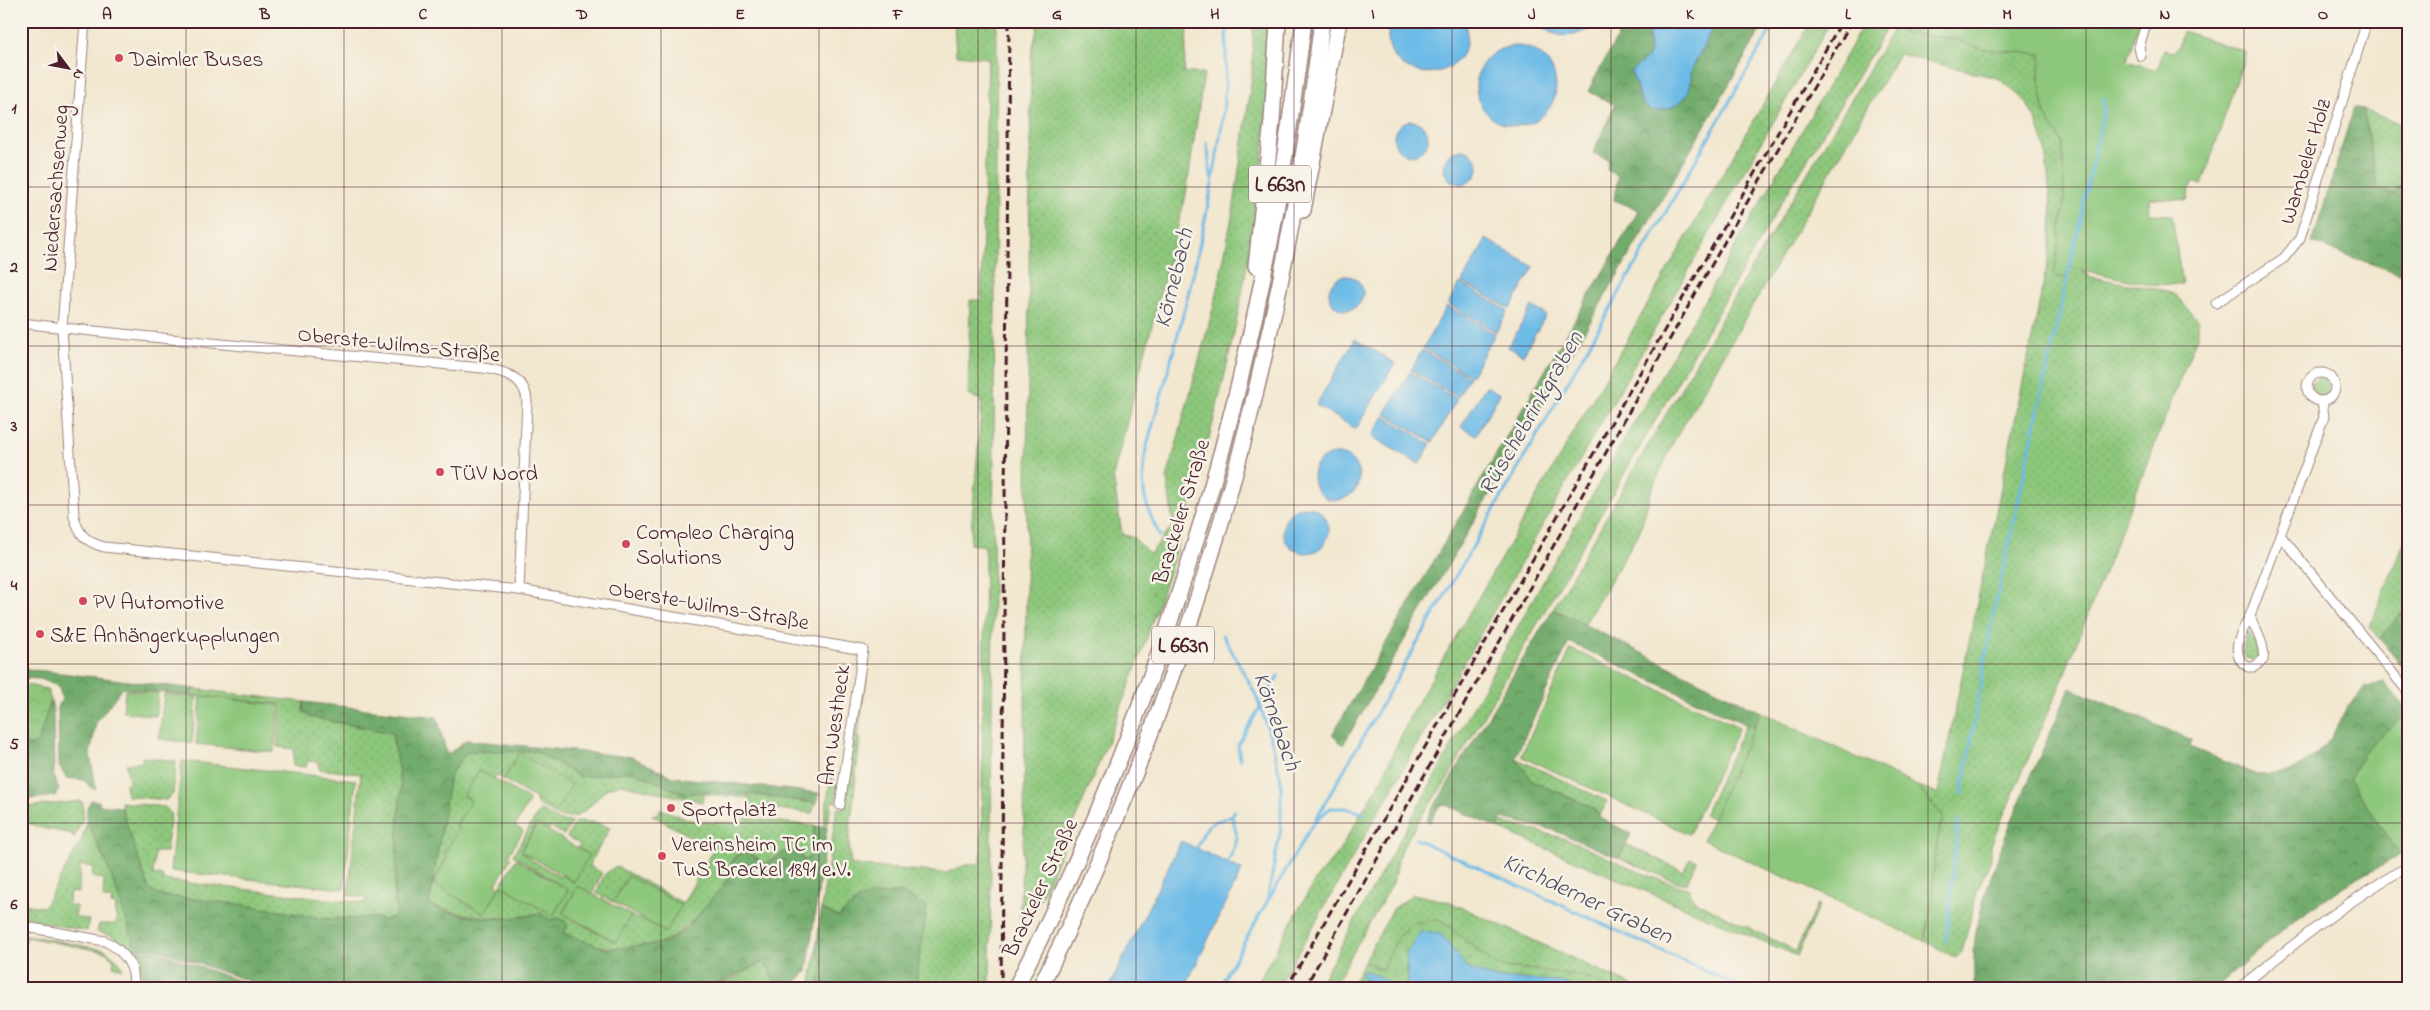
<svg xmlns="http://www.w3.org/2000/svg" width="2430" height="1010" font-family="'Indie Flower',sans-serif">
	<style>
		.grass { fill: url(#grass-dots); stroke: #6c7354 }
		.forest { fill: url(#forest-crowns); stroke: #5e664c }
		.wetland { fill: url(#wetland-marsh); stroke: #6c7354 }
		.park { fill: url(#park-crowns); stroke: #6c7354 }
		.garden { fill: #8dc77c; stroke: #6c7354 }
		.water { fill: #6dbbe7; stroke: #5c6d89 }
		.lines { fill: none; stroke-linecap: round; stroke-linejoin: round }
		.stream { stroke: #6dbbe7; stroke-width: 3 }
		.minor-casing { stroke: #9e837d; stroke-width: 11 }
		.trunk-casing { stroke: #9e837d; stroke-width: 18 }
		.minor { stroke: #fff; stroke-width: 9 }
		.trunk { stroke: #fff; stroke-width: 15 }
		.rail { stroke: #4a1f2b; stroke-width: 3; stroke-dasharray: 8 4; stroke-linecap: butt }
		.grid { fill: none; stroke: #4a1f2b; stroke-width: 1; stroke-opacity: 0.55 }
		.poi-dot { fill: #d1495b; stroke: #f7f3e8; stroke-width: 2 }
		.labels { text-anchor: middle; stroke-width: 5; stroke-linejoin: round; paint-order: stroke }
		.shield { fill: #f7f3e8; stroke: #7e5f64; stroke-width: 1 }
		.shield-label { font-size: 21px; font-weight: bold; fill: #4a1f2b }
		.poi-label { font-size: 22px; fill: #4a1f2b; stroke: #f7f3e8; text-anchor: start }
		.street-label { font-size: 22px; fill: #4a1f2b; stroke: #f7f3e8 }
		.water-label { font-size: 24px; font-style: italic; fill: #544e63; stroke: #f7f3e8 }
		.neatline { fill: none; stroke: #4a1f2b; stroke-width: 2 }
		.grid-label { font-size: 16px; text-anchor: middle; font-weight: bold; fill: #4a1f2b }
	</style>
	<defs>
		<pattern id="grass-dots" width="8" height="8" patternUnits="userSpaceOnUse" patternTransform="scale(1.25)"><rect width="8" height="8" fill="#8dc77c"/><path d="M2 2h.1M6 6h.1" fill="none" stroke="#7baa6b" stroke-width="1.8" stroke-linecap="round"/></pattern>
		<pattern id="forest-crowns" width="20" height="18" patternUnits="userSpaceOnUse" patternTransform="scale(1.25)"><rect width="20" height="18" fill="#72ac6c"/><path d="M2 6a3 3 0 1 1 6 0M12 15a3 3 0 1 1 6 0" fill="none" stroke="#608b59"/></pattern>
		<pattern id="wetland-marsh" width="20" height="14" patternUnits="userSpaceOnUse" patternTransform="scale(1.25)"><rect width="20" height="14" fill="#8dc77c"/><path d="M1 5h8M5 5V1M11 12h8M15 12V8" fill="none" stroke="#7baa6b"/></pattern>
		<pattern id="park-crowns" width="20" height="18" patternUnits="userSpaceOnUse" patternTransform="scale(1.25)"><rect width="20" height="18" fill="#8dc77c"/><path d="M2 6a3 3 0 1 1 6 0M12 15a3 3 0 1 1 6 0" fill="none" stroke="#7baa6b"/></pattern>
	</defs>
	<rect width="100%" height="100%" fill="#f7f3e8"/>
	<filter id="ink" filterUnits="userSpaceOnUse"><feTurbulence type="fractalNoise" baseFrequency=".02" numOctaves="2"/><feDisplacementMap in="SourceGraphic" scale="10" xChannelSelector="R" yChannelSelector="G"/><feConvolveMatrix kernelMatrix="1 2 1 2 8 2 1 2 1" color-interpolation-filters="sRGB"/></filter>
	<filter id="wash" filterUnits="userSpaceOnUse"><feTurbulence type="fractalNoise" baseFrequency=".0096" numOctaves="4" result="noise"/><feDisplacementMap in="SourceGraphic" scale="20" xChannelSelector="R" yChannelSelector="G"/><feGaussianBlur stdDeviation="1.12" result="paint"/><feColorMatrix in="noise" values="0 0 0 0 0 0 0 0 0 0 0 0 0 0 0 0 0 1.4 0 .05"/><feComposite in="paint" operator="in"/></filter>
	<g filter="url(#wash)">
		<rect width="100%" height="100%" fill="#f2e7cf"/>
		<g class="grass">
			<path d="M954 21H997L990 989H915L927 907 862 897 838 917 821 909 837 808H845L865 672 867 673 858 737H860L849 842 851 865 946 873 968 864 981 863 985 546 970 544 982 400 968 395 970 300H981L988 58 956 55Z"/>
			<path d="M1039 21H1188L1184 73H1204L1186 194 1113 476 1122 534 1134 538 1150 554 1173 525 1167 478 1216 298 1234 206 1252 76 1253 21H1272C1263 345 1154 657 1018 947L1024 826 1031 55Z"/>
			<path d="M1811 21H1831L1337 885 1277 989H1254L1315 880 1338 853 1382 778 1410 716Z"/>
			<path d="M1865 21H1891L1786 195 1445 783 1422 815 1400 852 1393 883 1332 989H1317L1547 574Z"/>
			<path d="M1898 21H1906L1900 32 1955 39 1983 49 2041 54 2040 84 2045 115 2063 143 2064 206 2054 276 2068 267 2082 270 2091 277 2167 291 2174 293 2198 321V334L2059 688 1995 835 1991 846V859L1978 889 1962 952 1956 958 1924 941C1936 900 1930 858 1943 817L1917 786 1937 794 1938 792 2049 256 2052 216 2045 147 2037 123 2026 102 2000 79 1899 54 1674 441 1653 487 1639 533 1584 625 1553 609 1744 280Z"/>
			<path d="M2363 110 2409 127V174L2394 194 2378 189Z"/>
			<path d="M2319 377 2325 378 2329 384 2325 397 2317 395 2312 387V382Z"/>
			<path d="M2409 529V604L2380 639 2370 626Z"/>
			<path d="M2248 631 2257 647 2259 655 2253 660 2246 658 2243 652 2246 632Z"/>
			<path d="M195 689 304 702 303 711 311 717 392 733 401 786 394 897 397 909 394 917 385 920 374 918 327 919 245 905 158 895 149 889 125 822 121 802 165 807 171 813 166 852H155L153 874 163 876 162 880 365 903 366 898 348 895 361 774 319 769V762L308 761 306 767 293 766 294 749 277 747 281 704 188 695Z"/>
			<path d="M1746 724 1754 728 1713 818 1704 815Z"/>
			<path d="M497 750 535 751 581 777 633 771 683 794 703 792 748 794 816 803 812 813 749 806 750 798 704 794 702 802 621 784 606 789 587 809 575 817H559L537 804 536 799 556 811 519 753 504 780 497 775 494 779 479 770 464 796 471 800 456 825 460 828 444 854 448 856 433 883 484 913 501 885 553 916 568 890 513 855 540 810 559 821 572 822 564 835 551 827 548 831 536 824 521 851 531 856 530 859 561 877 562 875 573 882 589 855 578 848 580 844 567 837 576 821 595 822 610 828 590 864V866L602 873 592 894 578 886 563 912 571 917V919L616 942 631 915 639 920 640 918 666 932 628 876 613 902 596 893 605 874 616 866 683 903 713 850 652 815 659 813 660 809 697 822 743 823 745 818 815 826 810 857 803 861 773 858 765 864 746 851 734 857C731 865 730 875 725 882 714 900 684 932 666 941 648 951 610 950 591 944 570 938 566 939 557 918L550 920 540 913C502 923 465 916 429 905L450 774 467 752Z"/>
			<path d="M142 757 176 761 173 794 166 800 127 796 125 784 129 783 126 764 143 762Z"/>
			<path d="M1515 758 1607 801 1600 816 1590 806 1534 782Z"/>
			<path d="M831 776C839 785 838 790 836 802L832 801 827 828 823 827Z"/>
			<path d="M81 801 83 803V818L74 838 72 837V834L42 828 28 823 24 811 26 807Z"/>
			<path d="M87 821 111 875 136 949 131 950 110 935 97 932 99 924H116L117 919 115 914 116 905 111 904 112 900 103 898 104 879 92 877 93 867 80 865 79 893 70 892 68 905 77 907 75 917 89 920 87 931 21 919V904L44 907 82 839Z"/>
			<path d="M1500 821 1566 839 1647 875 1689 889 1695 901 1796 951 1817 904 1819 905 1797 956 1498 828Z"/>
			<path d="M1626 844 1683 871 1690 858 1697 861 1686 884 1677 882 1619 858Z"/>
			<path d="M1413 894 1450 902 1640 989H1611L1580 975 1497 966 1441 920 1398 937 1382 970 1364 962 1393 909Z"/>
			<path d="M21 934 105 950 119 961 123 969 113 966 114 959 105 952 27 937 25 944H21Z"/>
			<path d="M816 951 823 961 818 989H810Z"/>
			<path d="M765 961 778 989H707L734 978Z"/>
		</g>
		<g class="forest">
			<path d="M1626 21H1648L1650 53 1646 59 1631 72 1642 103 1692 80 1691 71 1716 21H1766L1343 745 1332 735 1639 210 1614 200 1618 176 1607 170 1609 160 1593 153 1615 105 1588 91Z"/>
			<path d="M2354 107 2363 110 2378 188 2394 194 2409 174V277L2312 243Z"/>
			<path d="M2409 604V675L2380 639Z"/>
			<path d="M1553 609 1761 712 1754 728 1569 642 1515 758 1534 782 1590 806 1606 821 1631 834 1619 858 1553 830 1501 818 1498 828 1444 804 1439 806 1430 822 1426 820Z"/>
			<path d="M21 669 44 671 195 689 188 695 122 688 96 723 90 754 96 789 91 788 84 780 66 778 59 766 58 706 62 700 59 687 41 679 21 678Z"/>
			<path d="M2384 682 2409 711 2367 748 2350 779 2400 855 2342 887 2293 921 2214 989H1974C1974 970 1973 950 1976 932 1992 852 2038 763 2070 688L2192 740 2190 747 2257 775 2289 773 2316 755 2331 738 2346 709 2366 687Z"/>
			<path d="M51 700 53 711 54 779 59 789 55 796 21 800V737L28 745 36 742Z"/>
			<path d="M304 702 437 717 447 755 466 740 632 757 673 777 819 793 816 803 748 794 703 792 683 794 633 771 581 777 535 751 467 752 450 774 429 905C463 918 503 923 540 913L550 920 557 918 564 920 568 926 563 933 607 949 665 943 687 928 726 882 734 857 746 851 766 864 784 852 800 854 804 861 810 857 815 826 827 828 807 972 787 989H778L765 961 707 989H272L154 948 136 949 111 875 87 821V807L91 800 99 801 100 805 121 807 149 889 158 895 245 905 327 919 374 918 385 920 394 917 397 909 394 897 401 786 392 733 311 717 303 711Z"/>
			<path d="M901 892 927 907 915 989 891 987 885 989H818L823 961 816 951 821 909 838 917 862 897Z"/>
			<path d="M153 950 261 989H197L144 979 136 951Z"/>
		</g>
		<path class="wetland" d="M1441 920 1497 966 1580 975 1611 989H1350L1364 962 1382 970 1398 937 1412 922Z"/>
		<path class="park" d="M23 684 47 689 51 700 37 743 28 745 21 737Z"/>
		<g class="garden">
			<path d="M1906 21H2139L2127 61 2157 70 2164 50 2173 52 2179 46 2183 31 2246 52 2202 185 2192 182 2187 200 2149 198 2150 214 2172 215 2182 285 2148 284 2068 267 2066 278 2054 276 2064 206 2063 143 2045 115 2040 84 2041 54 1983 49 1955 39 1899 32Z"/>
			<path d="M1571 649 1739 727 1689 834 1521 756Z"/>
			<path d="M125 690 158 693 156 716 123 712Z"/>
			<path d="M164 694 197 697 192 743 159 739Z"/>
			<path d="M201 696 279 705 274 752 196 744Z"/>
			<path d="M2409 711V850L2400 855 2350 779 2367 748Z"/>
			<path d="M1761 712 1917 786 1943 817C1930 858 1936 900 1924 941L1703 840Z"/>
			<path d="M519 753 572 785 556 811 504 780Z"/>
			<path d="M182 761 356 780 344 889 170 871Z"/>
			<path d="M479 770 530 800 515 826 523 831 508 856 511 858 496 884 500 887 484 914 433 883 448 857 444 854 459 828 456 826 471 800 464 795Z"/>
			<path d="M537 824 589 855 574 882 521 851Z"/>
			<path d="M516 859 568 890 553 916 501 885Z"/>
			<path d="M628 876 681 905 666 932 613 902Z"/>
			<path d="M578 886 631 915 616 942 563 913Z"/>
		</g>
		<g class="water">
			<path d="M1390 21H1465C1482 91 1372 89 1390 21Z"/>
			<path d="M1536 21H1599C1580 39 1554 42 1536 21Z"/>
			<path d="M1648 21H1716L1691 71C1693 100 1677 108 1652 111L1642 103 1631 71 1646 59 1650 53Z"/>
			<circle cx="1516" cy="86" r="40"/>
			<circle cx="1411" cy="138" r="17"/>
			<circle cx="1461" cy="167" r="17"/>
			<path d="M1486 239 1534 267 1510 309 1462 282Z"/>
			<circle cx="1346" cy="293" r="17"/>
			<path d="M1460 283 1508 311 1496 332 1448 304Z"/>
			<path d="M1447 306 1495 334 1471 376 1423 348Z"/>
			<path d="M1532 306 1546 315 1523 355 1508 347Z"/>
			<path d="M1355 339 1395 363 1356 429 1316 405Z"/>
			<path d="M1422 350 1469 377 1458 397 1411 370Z"/>
			<path d="M1410 372 1457 399 1433 442 1385 414Z"/>
			<path d="M1486 386 1500 394 1476 435 1461 427Z"/>
			<path d="M1384 416 1431 444 1419 464 1372 437Z"/>
			<circle cx="1336" cy="477" r="23"/>
			<circle cx="1306" cy="530" r="23"/>
			<path d="M1181 841 1242 870 1184 989H1108Z"/>
			<path d="M1421 931 1441 934 1467 968 1495 978 1559 981 1578 989H1406L1408 983 1406 954Z"/>
			<path d="M1364 970 1380 977 1395 987 1394 989H1374L1376 987 1361 976Z"/>
		</g>
		<g class="lines">
			<g class="stream">
				<path d="M1207 143 1211 177"/>
				<path d="M1160 536C1143 503 1140 487 1146 449 1177 342 1206 235 1222 124 1226 90 1226 55 1227 21"/>
				<path d="M1240 759 1238 745 1278 676"/>
				<path d="M1962 794 1990 630 2104 110 2103 99"/>
				<path d="M1314 822 1776 21"/>
				<path d="M1416 839 1745 989"/>
				<path d="M1197 848C1200 841 1203 832 1208 826 1216 818 1229 821 1235 811"/>
				<path d="M1227 863C1239 839 1239 842 1232 816"/>
				<path d="M1269 899 1314 822 1330 808H1346L1365 814"/>
				<path d="M1946 941 1958 820"/>
				<path d="M1218 989 1267 902 1281 828V781L1271 738 1256 695 1223 635"/>
			</g>
		</g>
	</g>
	<g filter="url(#ink)">
		<g class="lines">
			<defs>
				<g id="minor">
					<path d="M2141 56 2139 47 2147 21"/>
					<path d="M2216 303 2284 258 2300 238 2367 21"/>
					<path d="M21 323C175 341 330 354 484 368 506 372 525 377 527 401L519 590 104 547C86 542 78 534 74 516L62 328 85 21"/>
					<circle cx="2321" cy="387" r="14"/>
					<path d="M2280 535 2409 693"/>
					<path d="M519 590 863 650 840 805"/>
					<path d="M2250 616C2255 630 2266 645 2263 660L2254 667H2248C2227 654 2242 632 2250 616L2324 417 2322 401"/>
					<path d="M21 926 105 941C124 951 137 966 133 989"/>
					<path d="M2238 989C2293 945 2347 900 2409 866"/>
				</g>
				<g id="trunk">
					<path d="M1303 210 1339 21"/>
					<path d="M1256 266 1272 121 1278 21"/>
					<path d="M1015 989C1135 756 1220 500 1270 243 1284 170 1294 95 1304 21"/>
					<path d="M1039 989C1071 927 1098 863 1125 798 1227 548 1290 290 1322 21"/>
				</g>
			</defs>
			<use href="#minor" class="minor-casing"/>
			<use href="#trunk" class="trunk-casing"/>
			<use href="#minor" class="minor"/>
			<use href="#trunk" class="trunk"/>
			<g class="rail">
				<path d="M1001 989 1009 21"/>
				<path d="M1286 989 1842 21"/>
				<path d="M1304 989 1738 218 1852 21"/>
			</g>
		</g>
	</g>
	<path class="grid" d="M186 21V989M344 21V989M502 21V989M661 21V989M819 21V989M978 21V989M1136 21V989M1294 21V989M1452 21V989M1611 21V989M1769 21V989M1928 21V989M2086 21V989M2244 21V989M21 187H2409M21 346H2409M21 505H2409M21 664H2409M21 823H2409"/>
	<g class="poi-dot">
		<circle cx="119" cy="58" r="5"/>
		<circle cx="440" cy="472" r="5"/>
		<circle cx="626" cy="544" r="5"/>
		<circle cx="83" cy="601" r="5"/>
		<circle cx="40" cy="634" r="5"/>
		<circle cx="671" cy="808" r="5"/>
		<circle cx="662" cy="856" r="5"/>
	</g>
	<g class="labels">
		<g class="shield">
			<rect x="1249" y="165.5" width="62" height="37" rx="4"/>
			<rect x="1152" y="626.5" width="62" height="37" rx="4"/>
		</g>
		<g class="shield-label">
			<text x="1280" y="191">L 663n</text>
			<text x="1183" y="652">L 663n</text>
		</g>
		<g class="poi-label">
			<text x="129" y="66">Daimler Buses</text>
			<text x="450" y="480">TÜV Nord</text>
			<text x="636" y="539">Compleo Charging<tspan x="636" dy="25">Solutions</tspan></text>
			<text x="93" y="609">PV Automotive</text>
			<text x="50" y="642">S&amp;E Anhängerkupplungen</text>
			<text x="681" y="816">Sportplatz</text>
			<text x="672" y="851">Vereinsheim TC im<tspan x="672" dy="25">TuS Brackel 1891 e.V.</tspan></text>
		</g>
		<g class="street-label">
			<text transform="translate(2304 161) rotate(-73)" y="8">Wambeler Holz</text>
			<text transform="translate(54 188) rotate(-86)" y="8">Niedersachsenweg</text>
			<text transform="translate(399 343) rotate(6)" y="8">Oberste-Wilms-Straße</text>
			<text transform="translate(1180 511) rotate(-73)" y="8">Brackeler Straße</text>
			<text transform="translate(709 604) rotate(10)" y="8">Oberste-Wilms-Straße</text>
			<text transform="translate(833 725) rotate(-82)" y="8">Am Westheck</text>
			<text transform="translate(1039 887) rotate(-65)" y="8">Brackeler Straße</text>
		</g>
		<g class="water-label">
			<text transform="translate(1173 278) rotate(-76)" y="8">Körnebach</text>
			<text transform="translate(1530 413) rotate(-60)" y="8">Rüschebrinkgraben</text>
			<text transform="translate(1278 721) rotate(71)" y="8">Körnebach</text>
			<text transform="translate(1588 898) rotate(25)" y="8">Kirchderner Graben</text>
		</g>
	</g>
	<rect width="2430" height="1010" fill="none" stroke="#f7f3e8" stroke-width="55"/>
	<g transform="translate(68 68) rotate(122)" stroke="#f7f3e8" stroke-width="4" paint-order="stroke">
	<path d="M0-4L9 19L0 12L-9 19Z" fill="#4a1f2b"/>
	<text y="-8" font-size="14" font-weight="bold" text-anchor="middle" fill="#4a1f2b">N</text>
	</g>
	<rect x="28" y="28" width="2374" height="954" class="neatline"/>
	<g class="grid-label">
		<text x="107" y="19">A</text>
		<text x="265" y="19">B</text>
		<text x="423" y="19">C</text>
		<text x="582" y="19">D</text>
		<text x="740" y="19">E</text>
		<text x="898" y="19">F</text>
		<text x="1057" y="19">G</text>
		<text x="1215" y="19">H</text>
		<text x="1373" y="19">I</text>
		<text x="1532" y="19">J</text>
		<text x="1690" y="19">K</text>
		<text x="1848" y="19">L</text>
		<text x="2007" y="19">M</text>
		<text x="2165" y="19">N</text>
		<text x="2323" y="19">O</text>
		<text x="14" y="113">1</text>
		<text x="14" y="272">2</text>
		<text x="14" y="431">3</text>
		<text x="14" y="590">4</text>
		<text x="14" y="749">5</text>
		<text x="14" y="909">6</text>
	</g>
</svg>
